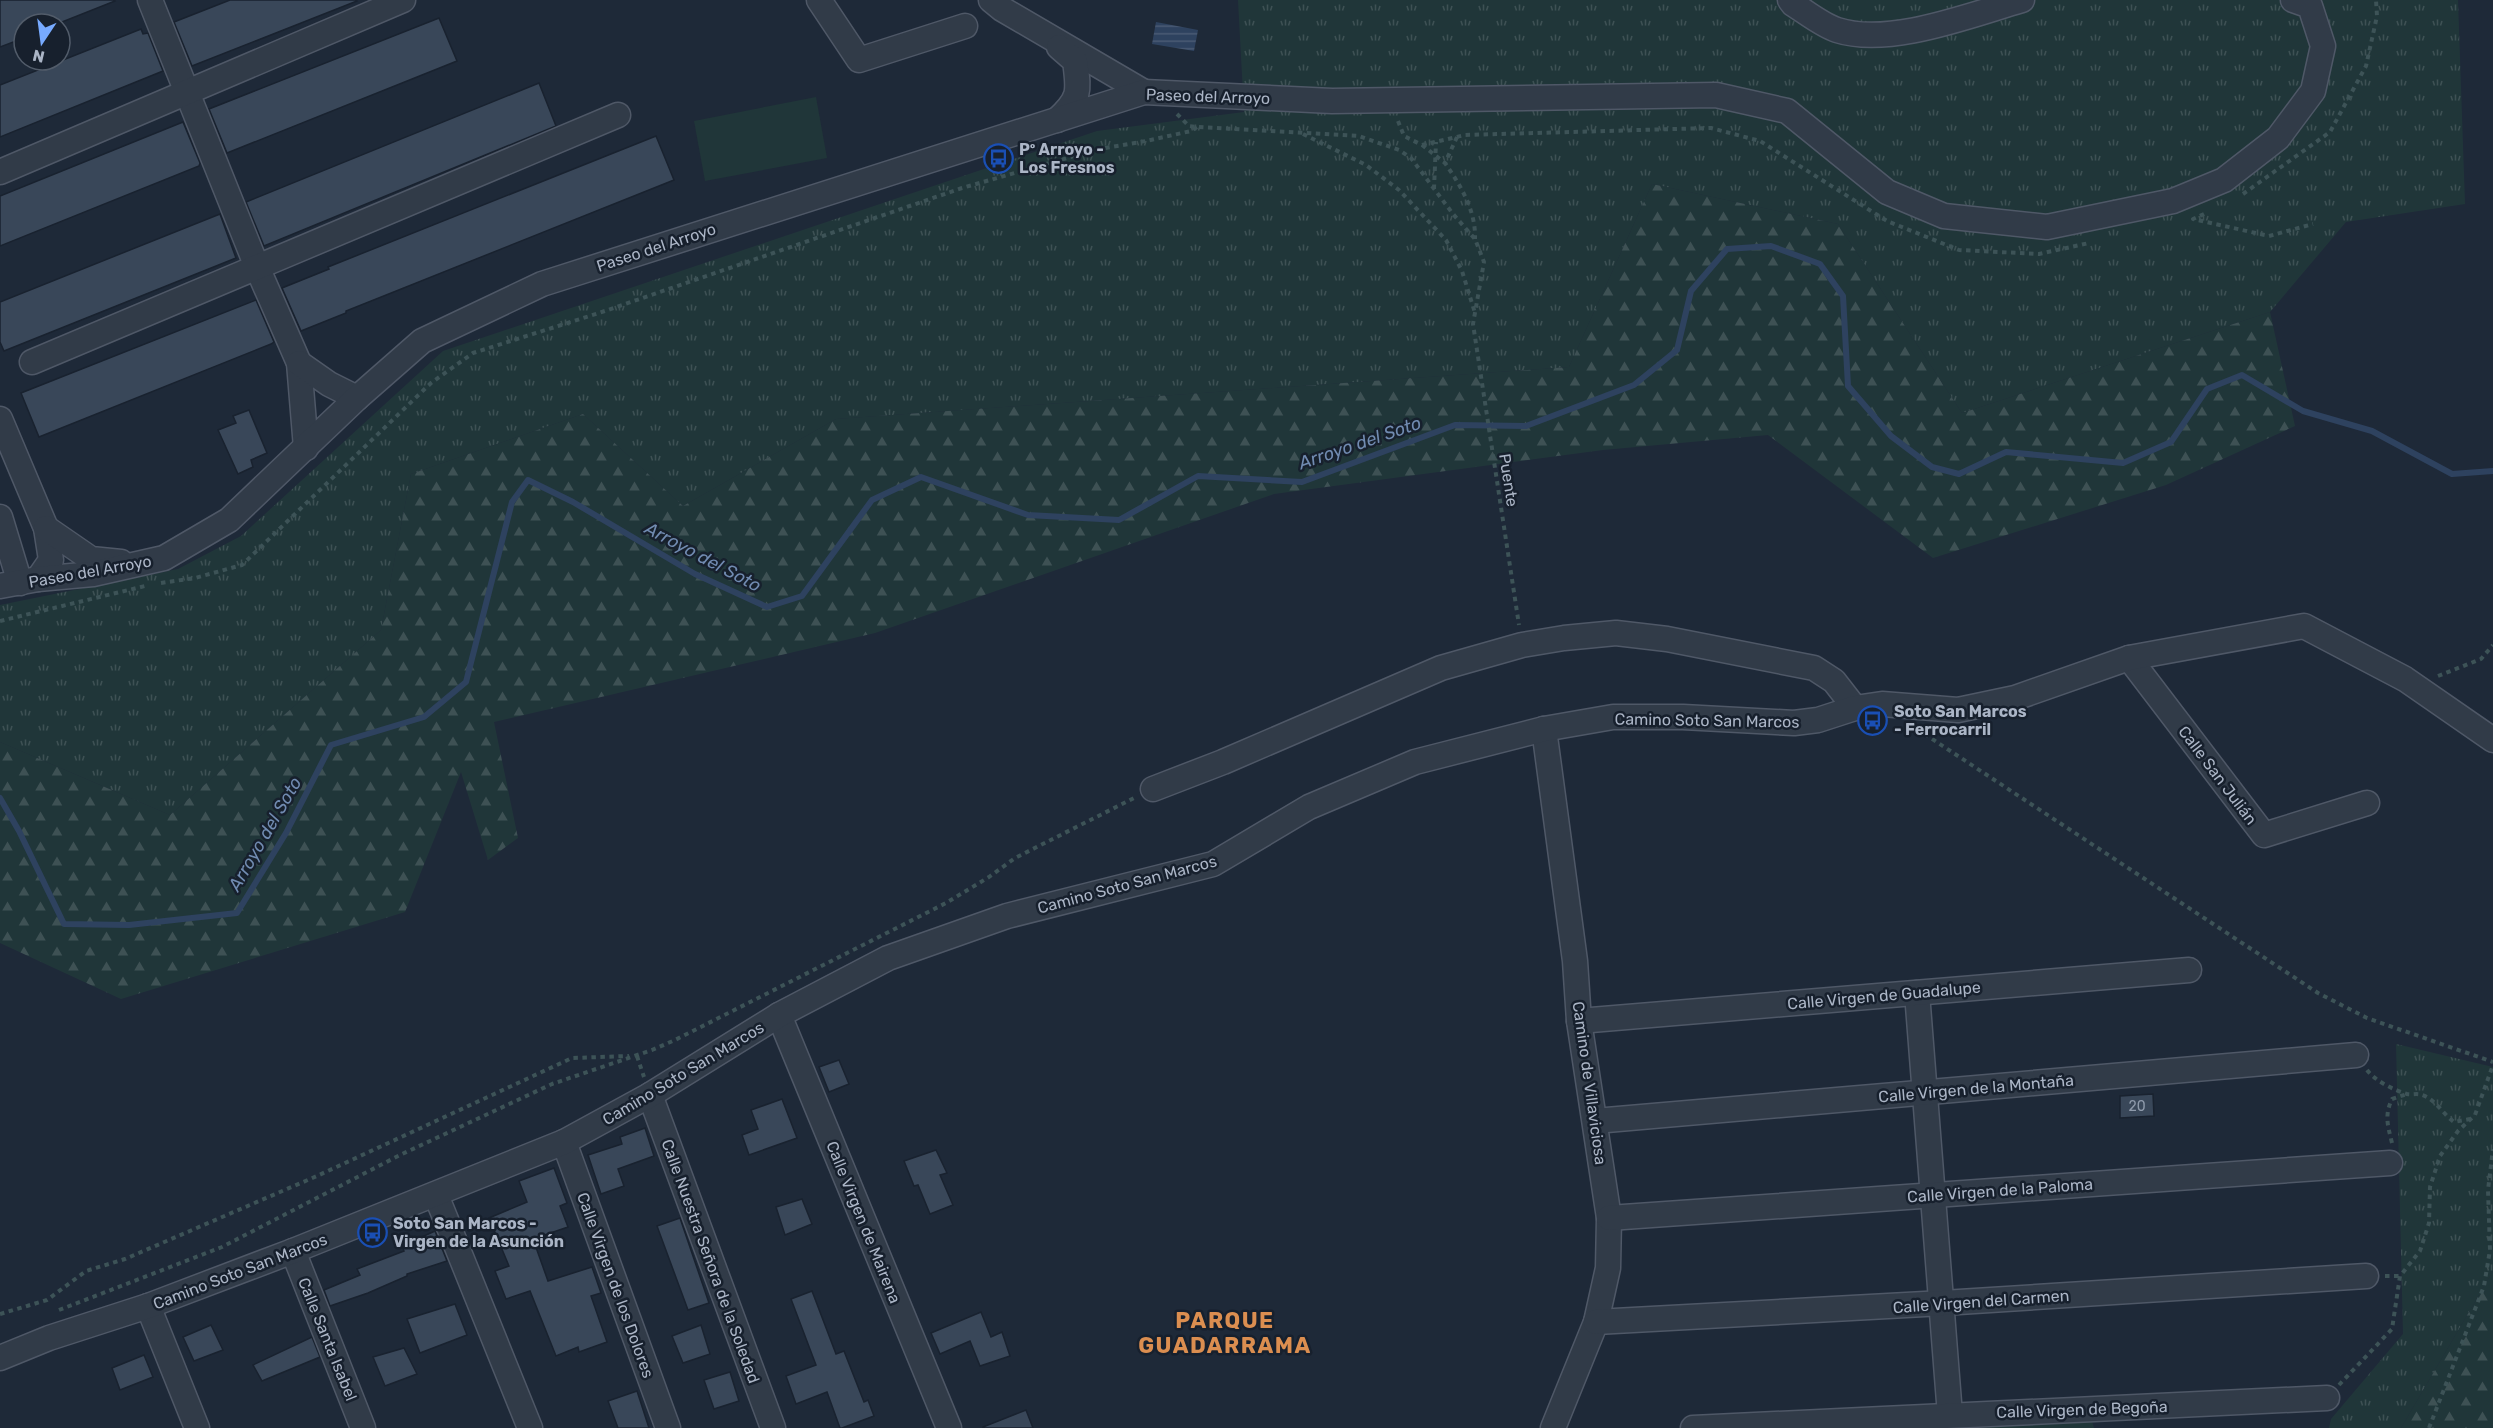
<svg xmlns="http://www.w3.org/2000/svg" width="2493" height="1428" font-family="Rubik,sans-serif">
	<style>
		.grass { fill: url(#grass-tufts) }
		.forest { fill: url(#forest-firs) }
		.garden { fill: #203639 }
		.water { fill: url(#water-rules) }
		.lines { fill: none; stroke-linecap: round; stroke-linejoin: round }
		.stream { stroke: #2e425f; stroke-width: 6 }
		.building { fill: #394759; stroke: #19222f; stroke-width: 1.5 }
		.minor-casing { stroke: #4f5867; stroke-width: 27 }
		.path { stroke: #3d5357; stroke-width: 4; stroke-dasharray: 4.5 4.5; stroke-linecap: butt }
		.minor { stroke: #313b48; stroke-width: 24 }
		.labels { text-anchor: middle; stroke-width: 5; stroke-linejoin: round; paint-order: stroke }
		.number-label { font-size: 14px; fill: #8e9aab }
		.street-label { font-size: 16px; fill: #abb5c6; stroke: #17202d }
		.poi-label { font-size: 16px; font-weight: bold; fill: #abb5c6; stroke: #17202d; text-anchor: start }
		.water-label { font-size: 18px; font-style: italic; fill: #718bb1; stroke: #17202d }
		.district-label { font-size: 22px; font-weight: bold; letter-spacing: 1.5px; fill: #db8e50; stroke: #17202d }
	</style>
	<defs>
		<pattern id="grass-tufts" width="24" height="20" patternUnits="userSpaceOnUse" patternTransform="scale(1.5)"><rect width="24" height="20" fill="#203639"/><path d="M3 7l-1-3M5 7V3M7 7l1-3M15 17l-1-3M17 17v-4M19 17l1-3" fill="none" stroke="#3e5154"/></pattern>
		<pattern id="forest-firs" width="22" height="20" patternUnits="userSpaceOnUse" patternTransform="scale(1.5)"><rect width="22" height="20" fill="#203639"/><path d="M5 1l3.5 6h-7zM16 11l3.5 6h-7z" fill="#3e5154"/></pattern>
		<pattern id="water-rules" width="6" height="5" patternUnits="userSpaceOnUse" patternTransform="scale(1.5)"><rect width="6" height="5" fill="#2e425f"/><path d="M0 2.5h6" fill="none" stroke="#4a5b74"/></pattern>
	</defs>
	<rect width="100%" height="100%" fill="#1e2938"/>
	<g class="grass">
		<path d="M1238 0H2458L2465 204 2346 222 2270 312 1962 413 1838 224 1652 184 1569 367 836 419 683 506 583 414 411 474 381 630 170 815 0 742V605L178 569 241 536 443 351 1097 131 1244 112Z"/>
		<path d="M2396 1044 2493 1067V1271L2401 1428H2329L2331 1419 2403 1334Z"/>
		<path d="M2091 1418 2094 1428H1894Z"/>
	</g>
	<g class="forest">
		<path d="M1652 184 1838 224 1962 413 2270 312 2295 426 2166 485 1933 558 1768 435 1603 450 1274 494 875 633 494 722 518 838 488 860 461 772 405 912 121 999 0 943V742L170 815 381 630 411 474 583 414 683 506 836 419 1569 367Z"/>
		<path d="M2493 1271V1428H2401Z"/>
	</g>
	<path class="garden" d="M816 97 827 158 705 181 694 121Z"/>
	<path class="water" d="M1156 22 1198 30 1194 51 1152 44Z"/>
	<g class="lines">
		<path class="stream" d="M0 798 19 831 64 924 129 925 237 913 286 833 331 745 424 717 466 682 512 502 528 480 573 502 695 574 767 607 802 596 872 500 921 477 1028 515 1119 520 1198 476 1302 482 1455 425 1526 426 1634 385 1677 350 1691 291 1727 249 1771 246 1820 264 1843 296 1848 386 1891 436 1932 467 1959 474 2006 452 2123 463 2171 442 2207 389 2242 375 2303 411 2372 431 2452 474 2493 471"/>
	</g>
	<g class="building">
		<path d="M0 0H114L115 1 57 24H24V38L0 47Z"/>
		<path d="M230 0H356L357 1 192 66 174 22Z"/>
		<path d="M439 18 457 61 227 153 209 109Z"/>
		<path d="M141 29 143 34 148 33 163 71 0 137V85Z"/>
		<path d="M539 83 556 126 264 246 246 202Z"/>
		<path d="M183 122 200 163 199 166 0 246V196Z"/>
		<path d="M656 136 674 180 346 311V313L301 331 282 288 329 269 328 267Z"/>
		<path d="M220 214 236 258 4 351 0 342V302Z"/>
		<path d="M256 300 274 342 271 344 39 437 21 393Z"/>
		<path d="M249 410 267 453 251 460 253 467 238 474 218 430 236 423 233 416Z"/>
		<path d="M839 1060 849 1084 829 1092 819 1067Z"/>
		<path d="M2153 1094 2154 1116 2120 1118V1096Z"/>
		<path d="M782 1099 797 1138 749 1155 742 1135 758 1129 751 1110Z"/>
		<path d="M645 1128 654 1156 618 1169 624 1186 601 1194 588 1155 622 1144 620 1137Z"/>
		<path d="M936 1150 947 1173 940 1175 953 1205 930 1214 918 1185 914 1186 904 1161Z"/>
		<path d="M554 1168 567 1203 560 1206 568 1227 533 1239 548 1281 592 1267 601 1293 591 1296 607 1342 579 1352 578 1347 556 1356 530 1291 506 1299 495 1271 509 1266 489 1218 527 1202 519 1181Z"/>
		<path d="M802 1199 812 1224 785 1235 776 1207Z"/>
		<path d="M680 1218 709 1303 688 1310 657 1226Z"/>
		<path d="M435 1231 447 1261 407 1274V1276L368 1293 330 1306 324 1290 360 1275 357 1269 404 1251 402 1246Z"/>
		<path d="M812 1291 836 1354 844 1351 864 1402 868 1400 874 1416 842 1428H840L827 1392 796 1404 786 1376 816 1365 791 1299Z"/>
		<path d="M455 1304 467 1335 420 1353 407 1319Z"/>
		<path d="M981 1312 991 1337 1002 1332 1010 1356 980 1366 970 1341 940 1354 931 1333Z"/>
		<path d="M211 1325 223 1350 194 1361 183 1337Z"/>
		<path d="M701 1325 710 1354 683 1363 672 1336Z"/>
		<path d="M312 1337 320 1357 262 1381 253 1365Z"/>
		<path d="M404 1348 417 1374 385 1386 373 1357Z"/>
		<path d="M144 1355 153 1377 120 1390 112 1368Z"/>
		<path d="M730 1372 739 1401 714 1409 704 1380Z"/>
		<path d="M637 1391 649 1428H618L608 1401Z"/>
		<path d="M1026 1410 1033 1428H983V1427Z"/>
	</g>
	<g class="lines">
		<defs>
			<g id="minor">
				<path d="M150 0 257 267 299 363 306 448"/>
				<path d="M819 0 859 60 965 26"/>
				<path d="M991 0 1002 9 1144 92"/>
				<path d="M1790 0 1793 4C1806 12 1822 25 1837 30 1889 47 1970 15 2022 0"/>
				<path d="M1057 120C1081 98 1079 91 1075 61L1059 47"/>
				<path d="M0 172 403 0"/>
				<path d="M32 362 618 115"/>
				<path d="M299 363 329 384 357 398"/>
				<path d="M0 419 46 528 51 560 38 579"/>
				<path d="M0 517 20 583"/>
				<path d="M46 528 91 559 121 562"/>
				<path d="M0 586 38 579 93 574 164 558 229 520 357 398 422 341 542 284 1144 92 1332 101 1716 95 1787 111 1887 192 1944 216 2047 227 2173 201 2224 180 2278 138 2313 91 2323 46 2310 6 2293 0"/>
				<path d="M2129 658 2264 835 2367 803"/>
				<path d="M1544 729 1575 961 1579 1021 1609 1218 1608 1268 1596 1322 1553 1428"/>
				<path d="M1153 789 1223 762 1441 668 1522 645 1564 638 1616 633 1667 639 1814 668 1834 681 1855 708"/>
				<path d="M1917 993 1950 1415"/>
				<path d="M779 1015 949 1428"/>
				<path d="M1579 1021 2189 970"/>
				<path d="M650 1095 773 1428"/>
				<path d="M1595 1121 2356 1055"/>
				<path d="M564 1142 668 1428"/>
				<path d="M436 1195 530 1428"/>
				<path d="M1609 1218 2390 1163"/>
				<path d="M293 1251 363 1428"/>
				<path d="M148 1306 197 1428"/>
				<path d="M1596 1322 1943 1303 2366 1276"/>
				<path d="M0 1358 49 1338 148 1306 293 1251 564 1142 650 1095 779 1015 888 958 1007 916 1213 864 1309 807 1415 762 1544 729 1613 717H1683L1794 723 1818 720 1855 708 1882 704 1958 710 2015 698 2129 658 2304 626 2405 679 2493 740"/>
				<path d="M1693 1428 2327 1398"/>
			</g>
		</defs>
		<use href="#minor" class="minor-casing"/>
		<g class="path">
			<path d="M1177 114 1189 126 1197 127 1359 136 1399 150 1411 158 1453 214 1475 239 1484 262 1473 324 1519 625"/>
			<path d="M1398 121 1404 136 1422 145 1465 135 1711 128 1760 141 1887 221 1959 250 2039 254 2089 243"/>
			<path d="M1303 134 1366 165 1399 190 1446 240 1462 271 1475 313"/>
			<path d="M1457 137 1445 163C1461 186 1476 211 1475 239"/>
			<path d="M1422 145 1445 163"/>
			<path d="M1434 189 1436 142"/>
			<path d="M2243 194 2330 132 2366 66 2377 16 2376 0"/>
			<path d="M2204 214 2193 219 2269 236 2313 224"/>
			<path d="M161 583 195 578 242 565 431 383 473 353 599 313 962 188 1099 149 1146 141 1191 131 1197 127"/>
			<path d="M0 621 145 586"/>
			<path d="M2438 676 2481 659 2493 645"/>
			<path d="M1917 729 2318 993 2367 1018 2493 1062"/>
			<path d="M637 1056 644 1077"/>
			<path d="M2367 1070C2375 1081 2394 1090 2407 1094 2412 1095 2417 1093 2422 1095 2435 1099 2443 1114 2454 1122L2470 1119"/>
			<path d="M2392 1143C2388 1126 2384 1116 2392 1099L2407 1094"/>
			<path d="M2385 1276H2400"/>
			<path d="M59 1310 222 1247 400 1155 552 1084 652 1050 675 1040 946 903 989 877 1015 858 1136 797"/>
			<path d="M0 1314 47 1300 86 1271 125 1259 317 1176 572 1058 629 1056"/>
			<path d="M2339 1385 2392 1329 2400 1276 2420 1251 2429 1223 2430 1187 2440 1156 2458 1131 2475 1115 2493 1065"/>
			<path d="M2429 1428 2484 1286 2490 1250 2488 1190 2493 1149"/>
		</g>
		<use href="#minor" class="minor"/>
	</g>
	<defs>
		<symbol id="bus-ring" viewBox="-11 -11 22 22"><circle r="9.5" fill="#17202d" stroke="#1a4fb4" stroke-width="1.5"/><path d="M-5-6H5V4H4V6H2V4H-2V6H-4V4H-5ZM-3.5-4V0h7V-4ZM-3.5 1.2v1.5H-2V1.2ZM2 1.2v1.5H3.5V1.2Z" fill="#1a4fb4"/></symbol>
	</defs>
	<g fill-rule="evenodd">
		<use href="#bus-ring" x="982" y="142" width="33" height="33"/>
		<use href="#bus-ring" x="1856" y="704" width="33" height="33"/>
		<use href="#bus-ring" x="356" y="1216" width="33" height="33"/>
	</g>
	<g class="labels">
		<g class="number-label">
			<text x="2137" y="1111">20</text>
		</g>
		<g class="street-label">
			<text transform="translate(1208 96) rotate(2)" y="6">Paseo del Arroyo</text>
			<text transform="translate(656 247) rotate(-18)" y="6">Paseo del Arroyo</text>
			<text transform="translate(1509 480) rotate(81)" y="6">Puente</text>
			<text transform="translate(90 571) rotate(-10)" y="6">Paseo del Arroyo</text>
			<text transform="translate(1707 720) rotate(1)" y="6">Camino Soto San Marcos</text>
			<text transform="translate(2218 775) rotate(53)" y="6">Calle San Julián</text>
			<text transform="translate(1127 884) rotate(-15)" y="6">Camino Soto San Marcos</text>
			<text transform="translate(1884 995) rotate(-5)" y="6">Calle Virgen de Guadalupe</text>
			<text transform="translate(683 1073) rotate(-31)" y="6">Camino Soto San Marcos</text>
			<text transform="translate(1590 1083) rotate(82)" y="6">Camino de Villaviciosa</text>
			<text transform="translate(1976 1088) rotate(-5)" y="6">Calle Virgen de la Montaña</text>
			<text transform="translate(2000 1190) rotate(-4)" y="6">Calle Virgen de la Paloma</text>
			<text transform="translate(864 1222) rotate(68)" y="6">Calle Virgen de Mairena</text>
			<text transform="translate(711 1261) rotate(70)" y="6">Calle Nuestra Señora de la Soledad</text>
			<text transform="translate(240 1271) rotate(-21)" y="6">Camino Soto San Marcos</text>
			<text transform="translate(616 1285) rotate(70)" y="6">Calle Virgen de los Dolores</text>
			<text transform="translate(1981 1301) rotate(-4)" y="6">Calle Virgen del Carmen</text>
			<text transform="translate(328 1339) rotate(68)" y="6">Calle Santa Isabel</text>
			<text transform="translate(2082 1409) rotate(-2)" y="6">Calle Virgen de Begoña</text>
		</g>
		<g class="poi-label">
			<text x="1019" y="155">Pº Arroyo -<tspan x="1019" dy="18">Los Fresnos</tspan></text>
			<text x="1894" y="717">Soto San Marcos<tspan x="1894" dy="18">- Ferrocarril</tspan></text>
			<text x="393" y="1229">Soto San Marcos -<tspan x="393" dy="18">Virgen de la Asunción</tspan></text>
		</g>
		<g class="water-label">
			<text transform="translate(1360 443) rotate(-19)" y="6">Arroyo del Soto</text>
			<text transform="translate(703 557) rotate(28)" y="6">Arroyo del Soto</text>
			<text transform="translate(265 834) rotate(-60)" y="6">Arroyo del Soto</text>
		</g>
		<g class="district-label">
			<text x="1225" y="1328">PARQUE<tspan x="1225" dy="25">GUADARRAMA</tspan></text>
		</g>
	</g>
	<g transform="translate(42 42) rotate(193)"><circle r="28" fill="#17202d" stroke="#525c6a" stroke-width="1.5"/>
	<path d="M0-4.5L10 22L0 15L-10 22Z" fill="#77aaff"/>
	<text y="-9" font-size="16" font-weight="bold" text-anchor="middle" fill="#abb5c6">N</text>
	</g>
</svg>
